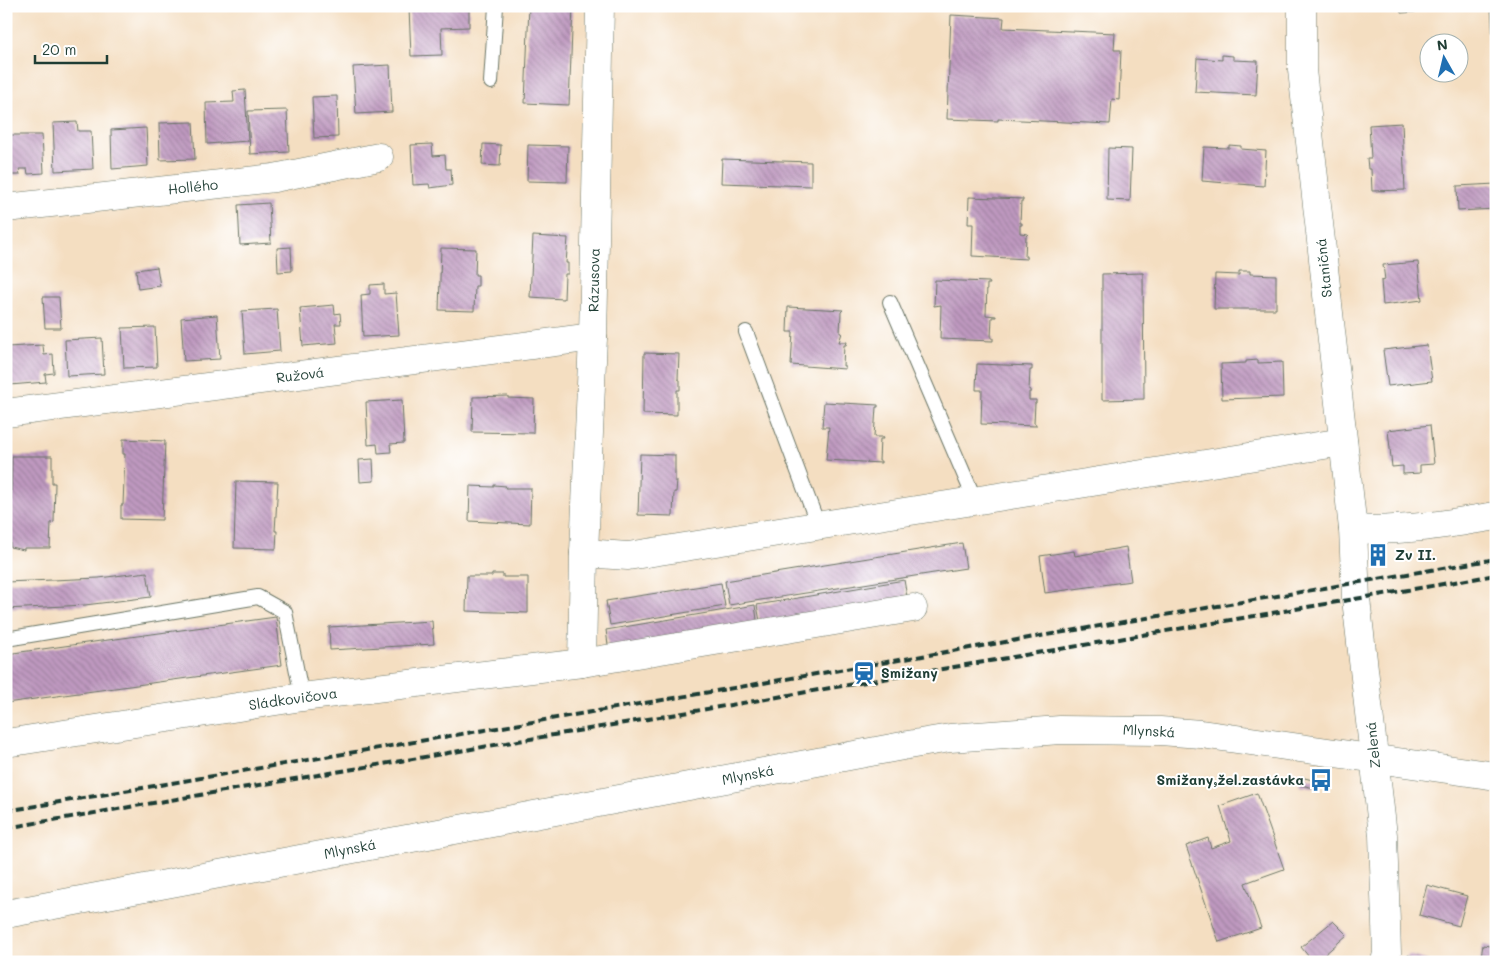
<svg xmlns="http://www.w3.org/2000/svg" width="1502" height="968" font-family="Mali,sans-serif">
	<style>
		.building { fill: url(#building-back-hatch) }
		.lines { fill: none; stroke-linecap: round; stroke-linejoin: round }
		.service-casing { stroke: #6a7565; stroke-width: 16 }
		.minor-casing { stroke: #6a7565; stroke-width: 29 }
		.tertiary-casing { stroke: #6a7565; stroke-width: 29 }
		.service { stroke: #fff; stroke-width: 14 }
		.minor { stroke: #fff; stroke-width: 28 }
		.tertiary { stroke: #fff; stroke-width: 28 }
		.rail { stroke: #1f3d34; stroke-width: 4; stroke-dasharray: 8 4; stroke-linecap: butt }
		.labels { text-anchor: middle; stroke-width: 4; stroke-linejoin: round; paint-order: stroke }
		.street-label { font-size: 14px; fill: #1f3d34; stroke: #fff }
		.poi-label { font-size: 14px; font-weight: bold; fill: #1f3d34; stroke: #fff; text-anchor: start }
	</style>
	<defs>
		<pattern id="building-back-hatch" width="6" height="6" patternUnits="userSpaceOnUse" patternTransform="scale(1.25)"><rect width="6" height="6" fill="#bf99c0"/><path d="M-1 5l2 2M0 0l6 6M5-1l2 2" fill="none" stroke="#9b7e9d"/></pattern>
	</defs>
	<rect width="100%" height="100%" fill="#fff"/>
	<filter id="ink" filterUnits="userSpaceOnUse"><feTurbulence type="fractalNoise" baseFrequency=".02" numOctaves="2"/><feDisplacementMap in="SourceGraphic" scale="10" xChannelSelector="R" yChannelSelector="G"/><feConvolveMatrix kernelMatrix="1 2 1 2 8 2 1 2 1" color-interpolation-filters="sRGB"/></filter>
	<filter id="wash" filterUnits="userSpaceOnUse"><feTurbulence type="fractalNoise" baseFrequency=".0096" numOctaves="4" result="noise"/><feDisplacementMap in="SourceGraphic" scale="20" xChannelSelector="R" yChannelSelector="G"/><feGaussianBlur stdDeviation="1.12" result="paint"/><feColorMatrix in="noise" values="0 0 0 0 0 0 0 0 0 0 0 0 0 0 0 0 0 1.4 0 .05"/><feComposite in="paint" operator="in"/></filter>
	<g filter="url(#wash)">
		<rect width="100%" height="100%" fill="#f4dec1"/>
		<g id="blocks">
			<g class="building">
				<path d="M441 6H469V27L441 28 442 55 411 56 409 8Z"/>
				<path d="M529 6H573L569 105 525 103Z"/>
				<path d="M1400 6H1415V12L1401 13Z"/>
				<path d="M1491 6H1496V65H1494Z"/>
				<path d="M951 15 1004 18 1003 28 1115 33 1114 50H1121L1119 100 1112 99 1110 124 998 119V121L947 119Z"/>
				<path d="M1222 55 1233 56V60L1258 61 1256 95 1195 92 1197 58 1222 60Z"/>
				<path d="M390 65 392 112 356 114 353 67Z"/>
				<path d="M245 90 248 141 207 144 206 103 234 102 233 91Z"/>
				<path d="M337 96 338 137 314 138 312 97Z"/>
				<path d="M287 110 289 152 250 154 248 111Z"/>
				<path d="M77 122 78 131H91L93 169 55 171 53 123Z"/>
				<path d="M193 122 195 159 160 160 159 123Z"/>
				<path d="M1402 123 1405 190 1372 191 1371 169H1368L1367 158H1371L1369 125Z"/>
				<path d="M146 128 148 166 112 169 111 130Z"/>
				<path d="M6 135H42L44 173 28 174 27 169H19L20 175H6Z"/>
				<path d="M432 144 433 156 445 155 446 169H451L452 185 430 188 429 184 413 185 411 145Z"/>
				<path d="M483 144 501 145 500 166 482 165Z"/>
				<path d="M528 145 568 146 567 182 527 181Z"/>
				<path d="M1229 145 1241 146V149L1266 151 1264 186 1202 181 1204 147 1229 148Z"/>
				<path d="M1108 148 1132 149 1130 201 1107 200Z"/>
				<path d="M722 159 811 162V186L721 183Z"/>
				<path d="M1496 184V209L1458 211 1457 186Z"/>
				<path d="M969 197 1023 199V201H1021L1020 223H1022V225H1020V233L1028 234 1026 236 1025 257H1027V259L972 256 973 224H968Z"/>
				<path d="M269 203 271 243 240 245 238 205Z"/>
				<path d="M533 236 568 238 566 263H568V274H565L564 299 530 297Z"/>
				<path d="M291 247 292 271 278 272 277 248Z"/>
				<path d="M441 248 476 249 475 275H478V286H475L474 311 439 310Z"/>
				<path d="M1418 262 1422 300 1383 305 1381 281 1385 280 1383 265Z"/>
				<path d="M157 267 160 286 138 289 136 270Z"/>
				<path d="M1239 271H1250V274L1276 275V309H1214L1215 274 1239 275Z"/>
				<path d="M1143 273 1144 399 1102 400V274Z"/>
				<path d="M935 280 989 282 990 284H987L986 315 996 316V317H992L991 338H993V341L940 339 941 305 934 306Z"/>
				<path d="M384 284V294L396 293 399 335 363 337 361 295 370 294V285Z"/>
				<path d="M43 297H59L61 328H45Z"/>
				<path d="M334 305 335 314 340 313 341 324H335L337 343 303 346 300 308Z"/>
				<path d="M788 307 843 310 841 312 840 333H842L839 342H847L846 345H844L843 366H845V369L791 365 793 332H787Z"/>
				<path d="M277 309 280 351 245 354 242 311Z"/>
				<path d="M217 315 220 359 184 361 181 318Z"/>
				<path d="M155 327 157 367 124 368 122 328Z"/>
				<path d="M102 338 104 374 67 376 65 340Z"/>
				<path d="M43 345 44 355 53 354 54 373 45 374 46 382 10 385 7 347Z"/>
				<path d="M1427 345 1432 381 1388 386 1383 350Z"/>
				<path d="M644 353 679 354 678 379 680 380V390H677V415L643 414Z"/>
				<path d="M1258 360V363L1282 362 1283 397 1222 399 1221 364 1246 363V361Z"/>
				<path d="M977 364 1032 366V370H1030L1029 390H1031V392H1029V400H1036V403H1035L1034 423 1036 424V426L981 424 982 390H976Z"/>
				<path d="M508 396V398L534 399 533 433 472 432 473 397Z"/>
				<path d="M402 400 404 443 390 444 391 452 378 453 377 444 368 445 366 402Z"/>
				<path d="M824 402 878 405V407H876L874 437H882L883 439H880L879 461H881V463L826 460 829 427H822Z"/>
				<path d="M1430 425 1434 464 1420 465V473L1403 474V466L1392 467 1388 430Z"/>
				<path d="M123 439 165 441 162 520 121 519V505H123L125 454H123Z"/>
				<path d="M640 454 675 455V481H677L676 492H674L673 516 638 515Z"/>
				<path d="M12 456H52V483H55L54 522 51 523 50 548H24V550L10 547Z"/>
				<path d="M373 459 374 481 360 482 359 460Z"/>
				<path d="M236 481 278 482 275 531H277L276 549 234 548Z"/>
				<path d="M494 485 506 486 505 488H531L530 524 469 521 470 486 494 487Z"/>
				<path d="M962 543 966 568 729 605 725 581Z"/>
				<path d="M1126 547 1131 581 1045 593 1040 556 1074 551 1075 556Z"/>
				<path d="M1381 551 1382 558 1375 559 1374 552Z"/>
				<path d="M147 572 151 597 85 605 6 609V582L99 578Z"/>
				<path d="M492 574H503V577H528V613L466 611 467 576H492Z"/>
				<path d="M904 580 908 603 761 627 757 605Z"/>
				<path d="M721 583 725 606 610 625 606 601Z"/>
				<path d="M755 605 758 627 609 652 606 630Z"/>
				<path d="M276 617 282 665 6 703V654Z"/>
				<path d="M432 621 434 644 330 650 329 627Z"/>
				<path d="M1301 777 1316 781 1315 788 1300 785Z"/>
				<path d="M1257 793 1284 869 1245 883 1261 928 1219 942 1186 846 1208 838 1211 848 1231 841 1220 806Z"/>
				<path d="M1427 885 1467 896 1459 926 1419 915Z"/>
				<path d="M1333 921 1347 935 1316 962H1313L1301 947Z"/>
				<path d="M1483 945 1496 947V962H1480Z"/>
				<path d="M1408 955 1428 961V962H1406Z"/>
			</g>
		</g>
	</g>
	<g filter="url(#ink)">
		<use href="#blocks" fill-opacity="0" stroke="#6a7565" stroke-width="1"/>
		<g class="lines">
			<defs>
				<g id="service">
					<path d="M491 82 496 6"/>
					<path d="M890 302 975 500"/>
					<path d="M746 332 818 525"/>
					<path d="M6 639 258 597 285 612 302 697"/>
				</g>
				<g id="minor">
					<path d="M1302 6V70L1353 529 1356 599 1383 835 1387 953 1385 962"/>
					<path d="M6 208 274 178 379 157"/>
					<path d="M6 413 593 337"/>
					<path d="M1353 529C1401 532 1448 524 1496 516"/>
					<path d="M584 553 593 337 600 6"/>
					<path d="M582 663 584 553 628 556 1343 442"/>
					<path d="M6 743 302 697 582 663 913 608"/>
				</g>
				<path id="tertiary" d="M6 914 908 745 950 738 1060 730 1160 731 1201 734 1496 776"/>
			</defs>
			<use href="#service" class="service-casing"/>
			<use href="#minor" class="minor-casing"/>
			<use href="#tertiary" class="tertiary-casing"/>
			<use href="#service" class="service"/>
			<use href="#minor" class="minor"/>
			<use href="#tertiary" class="tertiary"/>
			<g class="rail">
				<path d="M6 811 1496 559"/>
				<path d="M6 828 1496 575"/>
			</g>
		</g>
	</g>
	<defs>
		<symbol id="building-bare" viewBox="-9 -9 18 18"><path d="M-4-6H4V6H1V3H-1V6H-4ZM-2.5-4.3h1.7v1.8h-1.7ZM.8-4.3h1.7v1.8H.8ZM-2.5-1h1.7V.8h-1.7ZM.8-1h1.7V.8H.8Z" fill="#1f6fb2" stroke="#fff" stroke-width="2.5" paint-order="stroke"/></symbol>
		<symbol id="station-bare" viewBox="-9 -9 18 18"><path d="M-3-6H3Q5-6 5-4V2Q5 4 3 4L4.5 6H3L1.5 4h-3L-3 6H-4.5L-3 4Q-5 4-5 2V-4Q-5-6-3-6ZM-3.5-4v3h7v-3ZM-3.5 1v1.5H-2V1ZM2 1v1.5H3.5V1Z" fill="#1f6fb2" stroke="#fff" stroke-width="2.5" paint-order="stroke"/></symbol>
		<symbol id="bus-bare" viewBox="-9 -9 18 18"><path d="M-5-6H5V4H4V6H2V4H-2V6H-4V4H-5ZM-3.5-4V0h7V-4ZM-3.5 1.2v1.5H-2V1.2ZM2 1.2v1.5H3.5V1.2Z" fill="#1f6fb2" stroke="#fff" stroke-width="2.5" paint-order="stroke"/></symbol>
	</defs>
	<g fill-rule="evenodd">
		<use href="#building-bare" x="1362" y="539" width="32" height="32"/>
		<use href="#station-bare" x="848" y="657" width="32" height="32"/>
		<use href="#bus-bare" x="1305" y="764" width="32" height="32"/>
	</g>
	<g class="labels">
		<g class="street-label">
			<text transform="translate(193 187) rotate(-6)" y="5">Hollého</text>
			<text transform="translate(1324 268) rotate(-96)" y="5">Staničná</text>
			<text transform="translate(594 280) rotate(-89)" y="5">Rázusova</text>
			<text transform="translate(300 375) rotate(-7)" y="5">Ružová</text>
			<text transform="translate(293 699) rotate(-8)" y="5">Sládkovičova</text>
			<text transform="translate(1149 731) rotate(3)" y="5">Mlynská</text>
			<text transform="translate(1373 745) rotate(-96)" y="5">Zelená</text>
			<text transform="translate(748 775) rotate(-11)" y="5">Mlynská</text>
			<text transform="translate(350 849) rotate(-11)" y="5">Mlynská</text>
		</g>
		<g class="poi-label">
			<text x="1395" y="560">Zv II.</text>
			<text x="881" y="678">Smižany</text>
			<text x="1304" y="785" text-anchor="end">Smižany,žel.zastávka</text>
		</g>
	</g>
	<rect width="1502" height="968" fill="none" stroke="#fff" stroke-width="25"/>
	<g transform="translate(1444 58) rotate(352)"><circle r="24" fill="#ffffff" stroke="#a5b1ae"/>
	<path d="M0-4L9 19L0 12L-9 19Z" fill="#1f6fb2"/>
	<text y="-8" font-size="14" font-weight="bold" text-anchor="middle" fill="#1f3d34">N</text>
	</g>
	<path d="M35 55v8h72v-8" fill="none" stroke="#1f3d34" stroke-width="2.5"/>
	<text x="42" y="55" font-size="15" fill="#1f3d34" stroke="#ffffff" stroke-width="4" paint-order="stroke">20 m</text>
</svg>
